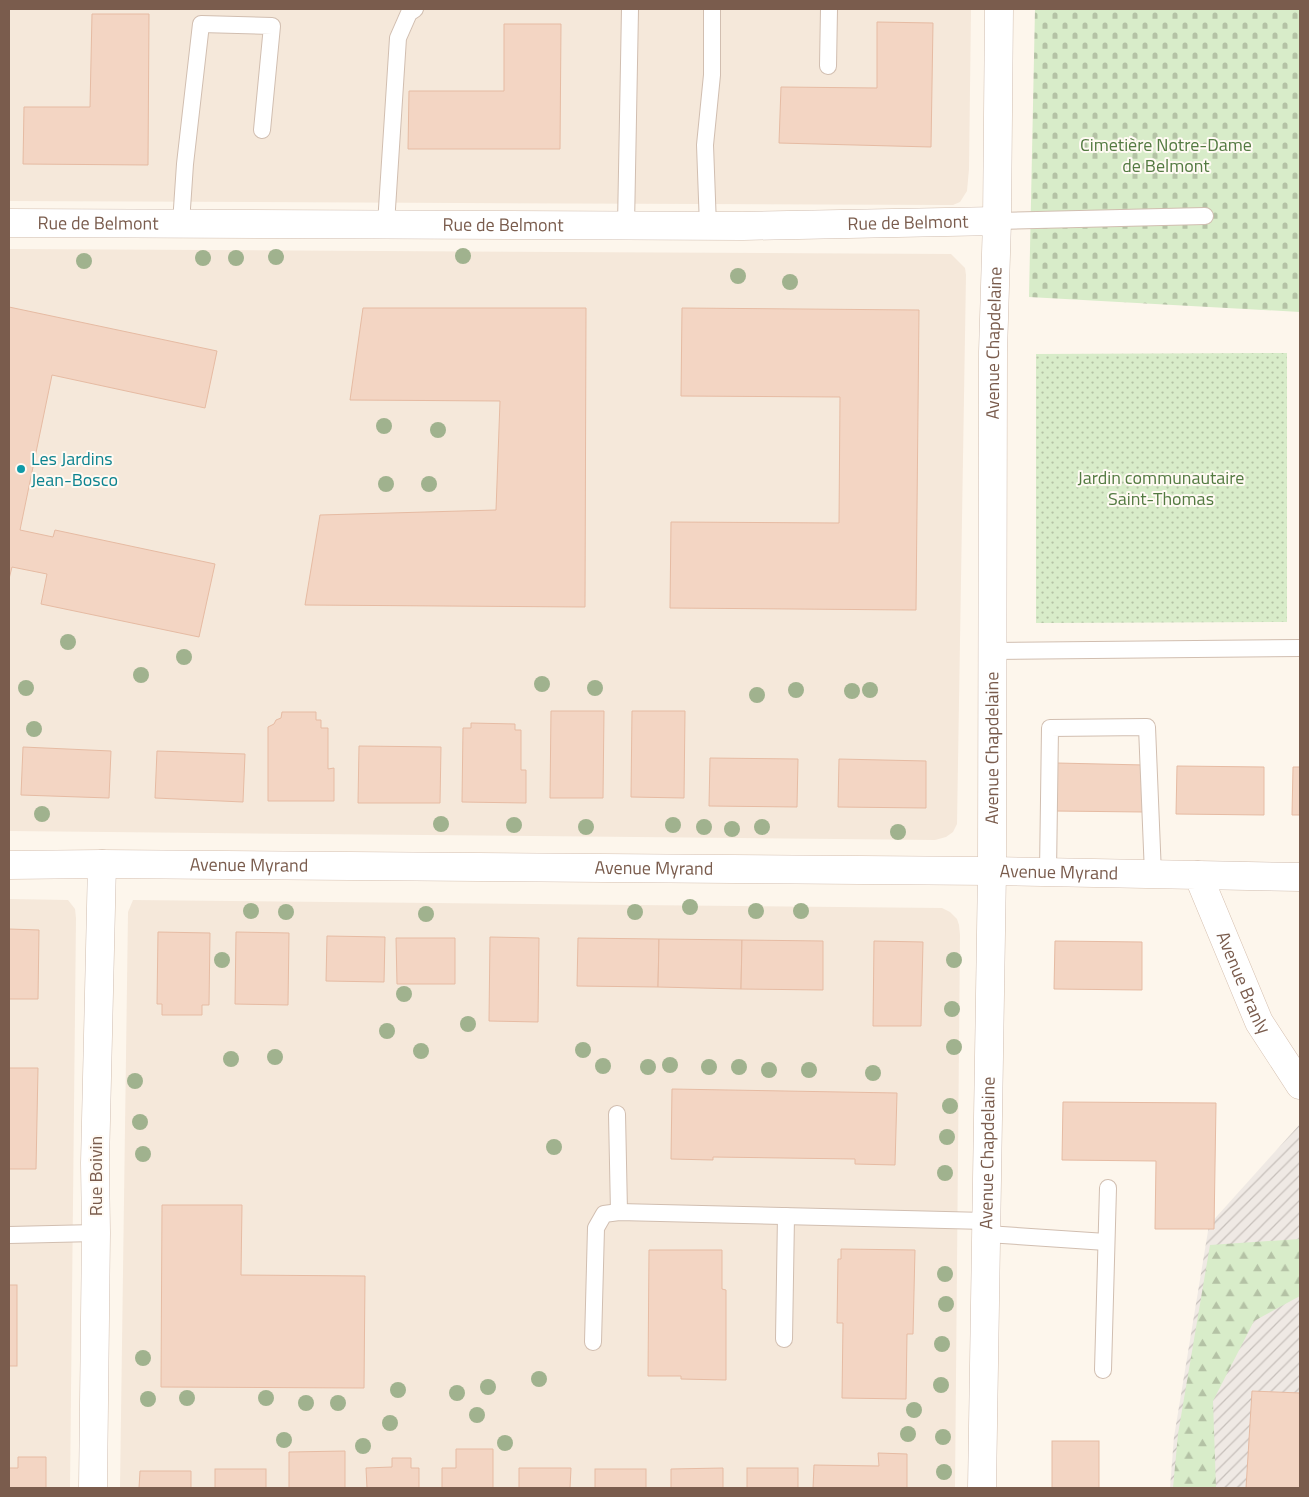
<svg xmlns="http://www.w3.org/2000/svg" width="1309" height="1497" font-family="'Titillium Web',sans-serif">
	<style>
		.residential { fill: #f5e8da }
		.industrial { fill: url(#industrial-furrows) }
		.forest { fill: url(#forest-firs) }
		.cemetery { fill: url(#cemetery-stones) }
		.garden { fill: url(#garden-dots) }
		.building { fill: #f3d5c3; stroke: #e6bba3 }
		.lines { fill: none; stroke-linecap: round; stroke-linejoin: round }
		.lane-casing { stroke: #d1beb0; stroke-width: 18 }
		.street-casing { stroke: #d1beb0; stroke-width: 29 }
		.secondary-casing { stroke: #d6c0b0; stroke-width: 29 }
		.lane { stroke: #fff; stroke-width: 16 }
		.street { stroke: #fff; stroke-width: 28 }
		.secondary { stroke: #fff; stroke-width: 28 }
		.tree { fill: #a0b28e }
		.culture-dot { fill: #0f9aa8; stroke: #fffaf3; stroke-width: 2 }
		.labels { text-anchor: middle; stroke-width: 4; stroke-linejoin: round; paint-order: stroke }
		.park-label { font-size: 18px; fill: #537a41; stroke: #fffaf3 }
		.street-label { font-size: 18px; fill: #7a5c4d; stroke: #fffaf3 }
		.culture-label { font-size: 18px; fill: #0d838f; stroke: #fffaf3; text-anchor: start }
	</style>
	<defs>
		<pattern id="industrial-furrows" width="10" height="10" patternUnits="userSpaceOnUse" patternTransform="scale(1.25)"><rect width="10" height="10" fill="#efe9e4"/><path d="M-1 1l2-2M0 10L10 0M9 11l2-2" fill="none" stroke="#c7c0bb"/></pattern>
		<pattern id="forest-firs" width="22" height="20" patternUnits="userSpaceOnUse" patternTransform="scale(1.25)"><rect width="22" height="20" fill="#d8ecc9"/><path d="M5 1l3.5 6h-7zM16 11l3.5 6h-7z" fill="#b4c2a5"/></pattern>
		<pattern id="cemetery-stones" width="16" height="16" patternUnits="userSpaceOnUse" patternTransform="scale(1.25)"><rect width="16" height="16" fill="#d8ecc9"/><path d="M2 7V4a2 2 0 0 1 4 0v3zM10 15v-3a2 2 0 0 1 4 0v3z" fill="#b4c2a5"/></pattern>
		<pattern id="garden-dots" width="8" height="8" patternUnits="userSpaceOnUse" patternTransform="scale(1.25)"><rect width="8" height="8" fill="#d8ecc9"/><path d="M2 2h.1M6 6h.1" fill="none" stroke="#b4c2a5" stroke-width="1.8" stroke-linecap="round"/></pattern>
	</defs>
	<rect width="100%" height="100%" fill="#fdf6ec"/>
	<g class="residential">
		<path d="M9 9H971L969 169 967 191 960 202 953 205H946L9 201Z"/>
		<path d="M9 249 951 254 965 268 966 275 957 824 953 832 946 837 935 840 9 831Z"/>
		<path d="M9 899 68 900 75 909 76 918 70 1488H9Z"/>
		<path d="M133 900 942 908 950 912 957 919 959 925 960 935 955 1488H120L128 912Z"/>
	</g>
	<path class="industrial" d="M1300 1124V1488H1170L1174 1437 1209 1225Z"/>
	<path class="forest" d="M1300 1239V1296L1254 1321 1213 1401 1216 1488H1173L1178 1434 1210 1245Z"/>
	<path class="cemetery" d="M1035 9H1300V312L1029 297Z"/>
	<path class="garden" d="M1287 353V622L1036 623V354Z"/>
	<g class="building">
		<path d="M92 14H149L148 165 23 164 24 107H90Z"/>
		<path d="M877 22 933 23 931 147 779 143 781 87 877 88Z"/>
		<path d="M504 24H561L560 149H408L409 91H504Z"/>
		<path d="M9 307 217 351 205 408 52 375 20 530 53 537 55 530 215 564 199 637 41 604 47 574 12 567 9 579Z"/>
		<path d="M363 308H586L585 607 305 605 320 515 496 510 500 401 350 400Z"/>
		<path d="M682 308 919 310 916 610 670 608 671 522 839 523 840 397 681 396Z"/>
		<path d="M551 711H604L603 798H550Z"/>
		<path d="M632 711H685L684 798 631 797Z"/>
		<path d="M282 712H316V720H321V728H328V769L334 768V801H268V727L274 724 276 720 281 718Z"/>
		<path d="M471 723 515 724V730H521V770H526V803L462 802 463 728H471Z"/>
		<path d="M359 746 441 747 440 803H358Z"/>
		<path d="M23 747 111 751 109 798 21 795Z"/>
		<path d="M157 751 245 754 243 802 155 798Z"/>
		<path d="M710 758 798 759 797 807 709 806Z"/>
		<path d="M839 759 926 761V808L838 807Z"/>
		<path d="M1057 763 1144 765 1143 812 1055 811Z"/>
		<path d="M1177 766 1264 767V815L1176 814Z"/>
		<path d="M1293 767H1300V815H1292Z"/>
		<path d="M9 929 39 930 38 999H9Z"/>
		<path d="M158 932 210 933 209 1005H202V1015H162V1004H157Z"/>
		<path d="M236 932 289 933 288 1005 235 1004Z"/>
		<path d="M327 936 385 937 384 982 326 981Z"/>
		<path d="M490 937 539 938 538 1022 489 1021Z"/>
		<path d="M396 938H455V984H397Z"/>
		<path d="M578 938 659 939 658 987 577 986Z"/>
		<path d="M659 939 742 940 741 989 658 987Z"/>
		<path d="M742 940 823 941V990L741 989Z"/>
		<path d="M874 941 923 942 921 1026H873Z"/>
		<path d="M1055 941 1142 942V990L1054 989Z"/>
		<path d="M9 1068H38L36 1169H9Z"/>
		<path d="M672 1089 897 1093 895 1165 855 1164V1159L713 1157V1160L671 1159Z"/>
		<path d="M1063 1102 1216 1103 1214 1229H1155L1156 1161 1062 1160Z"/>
		<path d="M162 1205H242L241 1275 365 1276 364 1388 161 1387Z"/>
		<path d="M841 1249 915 1250 913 1334H907L906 1399 842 1398 843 1323H837L838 1259H841Z"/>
		<path d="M649 1250H722V1289L726 1290V1380L681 1379V1376H648Z"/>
		<rect x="9" y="1285" width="8" height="81"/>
		<path d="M1252 1391 1300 1393V1488H1246Z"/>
		<rect x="1052" y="1441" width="47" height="47"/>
		<path d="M456 1449H493V1488H442V1468H456Z"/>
		<path d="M345 1451V1488H289V1452Z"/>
		<path d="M878 1453 907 1454V1488H813L814 1465 879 1466Z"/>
		<path d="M18 1457H46V1488H9V1468H18Z"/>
		<path d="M392 1458H411V1468H419V1488H367L366 1468 392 1467Z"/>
		<path d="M519 1468H571L570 1488H519Z"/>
		<path d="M723 1468V1488H671V1469Z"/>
		<rect x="747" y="1468" width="51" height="20"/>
		<rect x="215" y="1469" width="51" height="19"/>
		<rect x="595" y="1469" width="51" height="19"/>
		<path d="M140 1471H191V1488H139Z"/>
	</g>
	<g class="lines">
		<defs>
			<g id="lane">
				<path d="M828 66 829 9"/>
				<path d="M997 221 1205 216"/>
				<path d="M181 223 185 164 201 24 272 26 262 130"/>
				<path d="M386 224 398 38 409 13 415 9"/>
				<path d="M626 225 630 9"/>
				<path d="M708 226 705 145 712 75V9"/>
				<path d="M991 651 1300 648"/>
				<path d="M1048 872 1050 728 1147 727 1153 874"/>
				<path d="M617 1114 619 1212"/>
				<path d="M987 1234 1106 1242"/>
				<path d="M9 1235 96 1233"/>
				<path d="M784 1339 786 1216"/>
				<path d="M593 1342 596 1228 604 1214 619 1212 986 1221"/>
				<path d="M1103 1370 1108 1188"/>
			</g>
			<g id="street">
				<path id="s1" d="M9 223 743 226 997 221"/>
				<path d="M1198 875 1300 877"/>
				<path d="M93 1488 96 1233 95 1163 102 864"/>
				<path id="s2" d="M982 1488 992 871 993 352 997 221 999 9"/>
			</g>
			<g id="secondary">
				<path id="s3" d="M9 865 102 864 992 871 1198 875 1259 1022 1300 1085"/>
			</g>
		</defs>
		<use href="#lane" class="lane-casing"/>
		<use href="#street" class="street-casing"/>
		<use href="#secondary" class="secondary-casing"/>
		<use href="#lane" class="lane"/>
		<use href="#street" class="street"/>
		<use href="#secondary" class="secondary"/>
	</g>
	<g class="tree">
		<circle cx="463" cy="256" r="8"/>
		<circle cx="276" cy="257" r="8"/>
		<circle cx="203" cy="258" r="8"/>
		<circle cx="236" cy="258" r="8"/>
		<circle cx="84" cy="261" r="8"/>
		<circle cx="738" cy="276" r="8"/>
		<circle cx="790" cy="282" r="8"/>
		<circle cx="384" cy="426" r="8"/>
		<circle cx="438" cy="430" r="8"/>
		<circle cx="386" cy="484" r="8"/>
		<circle cx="429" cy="484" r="8"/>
		<circle cx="68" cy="642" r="8"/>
		<circle cx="184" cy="657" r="8"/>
		<circle cx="141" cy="675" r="8"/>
		<circle cx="542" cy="684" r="8"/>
		<circle cx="26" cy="688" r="8"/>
		<circle cx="595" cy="688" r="8"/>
		<circle cx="796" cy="690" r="8"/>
		<circle cx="870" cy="690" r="8"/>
		<circle cx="852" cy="691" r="8"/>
		<circle cx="757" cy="695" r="8"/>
		<circle cx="34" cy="729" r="8"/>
		<circle cx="42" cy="814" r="8"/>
		<circle cx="441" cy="824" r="8"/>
		<circle cx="514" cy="825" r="8"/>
		<circle cx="673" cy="825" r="8"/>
		<circle cx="586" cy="827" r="8"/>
		<circle cx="704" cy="827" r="8"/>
		<circle cx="762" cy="827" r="8"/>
		<circle cx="732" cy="829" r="8"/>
		<circle cx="898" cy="832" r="8"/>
		<circle cx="690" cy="907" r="8"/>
		<circle cx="251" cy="911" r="8"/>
		<circle cx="756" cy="911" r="8"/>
		<circle cx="801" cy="911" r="8"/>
		<circle cx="286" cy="912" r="8"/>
		<circle cx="635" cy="912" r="8"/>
		<circle cx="426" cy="914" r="8"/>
		<circle cx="222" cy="960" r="8"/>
		<circle cx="954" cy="960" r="8"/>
		<circle cx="404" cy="994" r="8"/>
		<circle cx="952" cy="1009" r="8"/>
		<circle cx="468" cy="1024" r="8"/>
		<circle cx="387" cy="1031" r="8"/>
		<circle cx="954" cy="1047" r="8"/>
		<circle cx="583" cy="1050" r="8"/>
		<circle cx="421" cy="1051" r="8"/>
		<circle cx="275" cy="1057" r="8"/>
		<circle cx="231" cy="1059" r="8"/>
		<circle cx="670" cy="1065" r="8"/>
		<circle cx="603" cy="1066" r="8"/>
		<circle cx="648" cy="1067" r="8"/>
		<circle cx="709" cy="1067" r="8"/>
		<circle cx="739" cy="1067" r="8"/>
		<circle cx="769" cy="1070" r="8"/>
		<circle cx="809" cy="1070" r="8"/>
		<circle cx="873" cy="1073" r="8"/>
		<circle cx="135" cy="1081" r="8"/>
		<circle cx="950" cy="1106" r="8"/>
		<circle cx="140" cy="1122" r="8"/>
		<circle cx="947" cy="1137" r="8"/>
		<circle cx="554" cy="1147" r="8"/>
		<circle cx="143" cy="1154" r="8"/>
		<circle cx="945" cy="1173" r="8"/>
		<circle cx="945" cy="1274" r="8"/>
		<circle cx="946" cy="1304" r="8"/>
		<circle cx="942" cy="1344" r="8"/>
		<circle cx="143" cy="1358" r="8"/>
		<circle cx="539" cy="1379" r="8"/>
		<circle cx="941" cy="1385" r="8"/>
		<circle cx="488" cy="1387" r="8"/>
		<circle cx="398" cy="1390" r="8"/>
		<circle cx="457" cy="1393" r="8"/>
		<circle cx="187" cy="1398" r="8"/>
		<circle cx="266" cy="1398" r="8"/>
		<circle cx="148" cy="1399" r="8"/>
		<circle cx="306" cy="1403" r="8"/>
		<circle cx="338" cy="1403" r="8"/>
		<circle cx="914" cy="1410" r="8"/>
		<circle cx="477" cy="1415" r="8"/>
		<circle cx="390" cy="1423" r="8"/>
		<circle cx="908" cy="1434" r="8"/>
		<circle cx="943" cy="1437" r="8"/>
		<circle cx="284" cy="1440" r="8"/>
		<circle cx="505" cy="1443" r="8"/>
		<circle cx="363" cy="1446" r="8"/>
		<circle cx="944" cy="1472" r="8"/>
	</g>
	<circle class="culture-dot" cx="21" cy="469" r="5"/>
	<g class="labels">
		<g class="park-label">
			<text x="1166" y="151">Cimetière Notre-Dame<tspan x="1166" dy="21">de Belmont</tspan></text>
			<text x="1161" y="484">Jardin communautaire<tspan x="1161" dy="21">Saint-Thomas</tspan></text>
		</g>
		<g class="street-label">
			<text dy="6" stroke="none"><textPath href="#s1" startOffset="89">Rue de Belmont</textPath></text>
			<text dy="6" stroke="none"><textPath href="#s1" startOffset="899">Rue de Belmont</textPath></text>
			<text dy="6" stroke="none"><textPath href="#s1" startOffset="494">Rue de Belmont</textPath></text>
			<text dy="6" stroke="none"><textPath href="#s2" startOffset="1145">Avenue Chapdelaine</textPath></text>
			<text dy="6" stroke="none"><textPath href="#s2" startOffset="740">Avenue Chapdelaine</textPath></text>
			<text dy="6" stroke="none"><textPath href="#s3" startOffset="240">Avenue Myrand</textPath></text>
			<text dy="6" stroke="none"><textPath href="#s3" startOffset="645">Avenue Myrand</textPath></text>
			<text dy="6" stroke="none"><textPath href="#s3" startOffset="1050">Avenue Myrand</textPath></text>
			<text dy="6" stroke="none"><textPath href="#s3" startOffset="1306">Avenue Branly</textPath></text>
			<text dy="6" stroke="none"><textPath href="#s2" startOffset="335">Avenue Chapdelaine</textPath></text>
			<text transform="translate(96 1176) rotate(-90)" y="6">Rue Boivin</text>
		</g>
		<g class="culture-label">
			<text x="31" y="465">Les Jardins<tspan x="31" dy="21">Jean-Bosco</tspan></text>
		</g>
	</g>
	<rect width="1309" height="1497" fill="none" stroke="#7a5c4d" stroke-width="20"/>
</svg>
